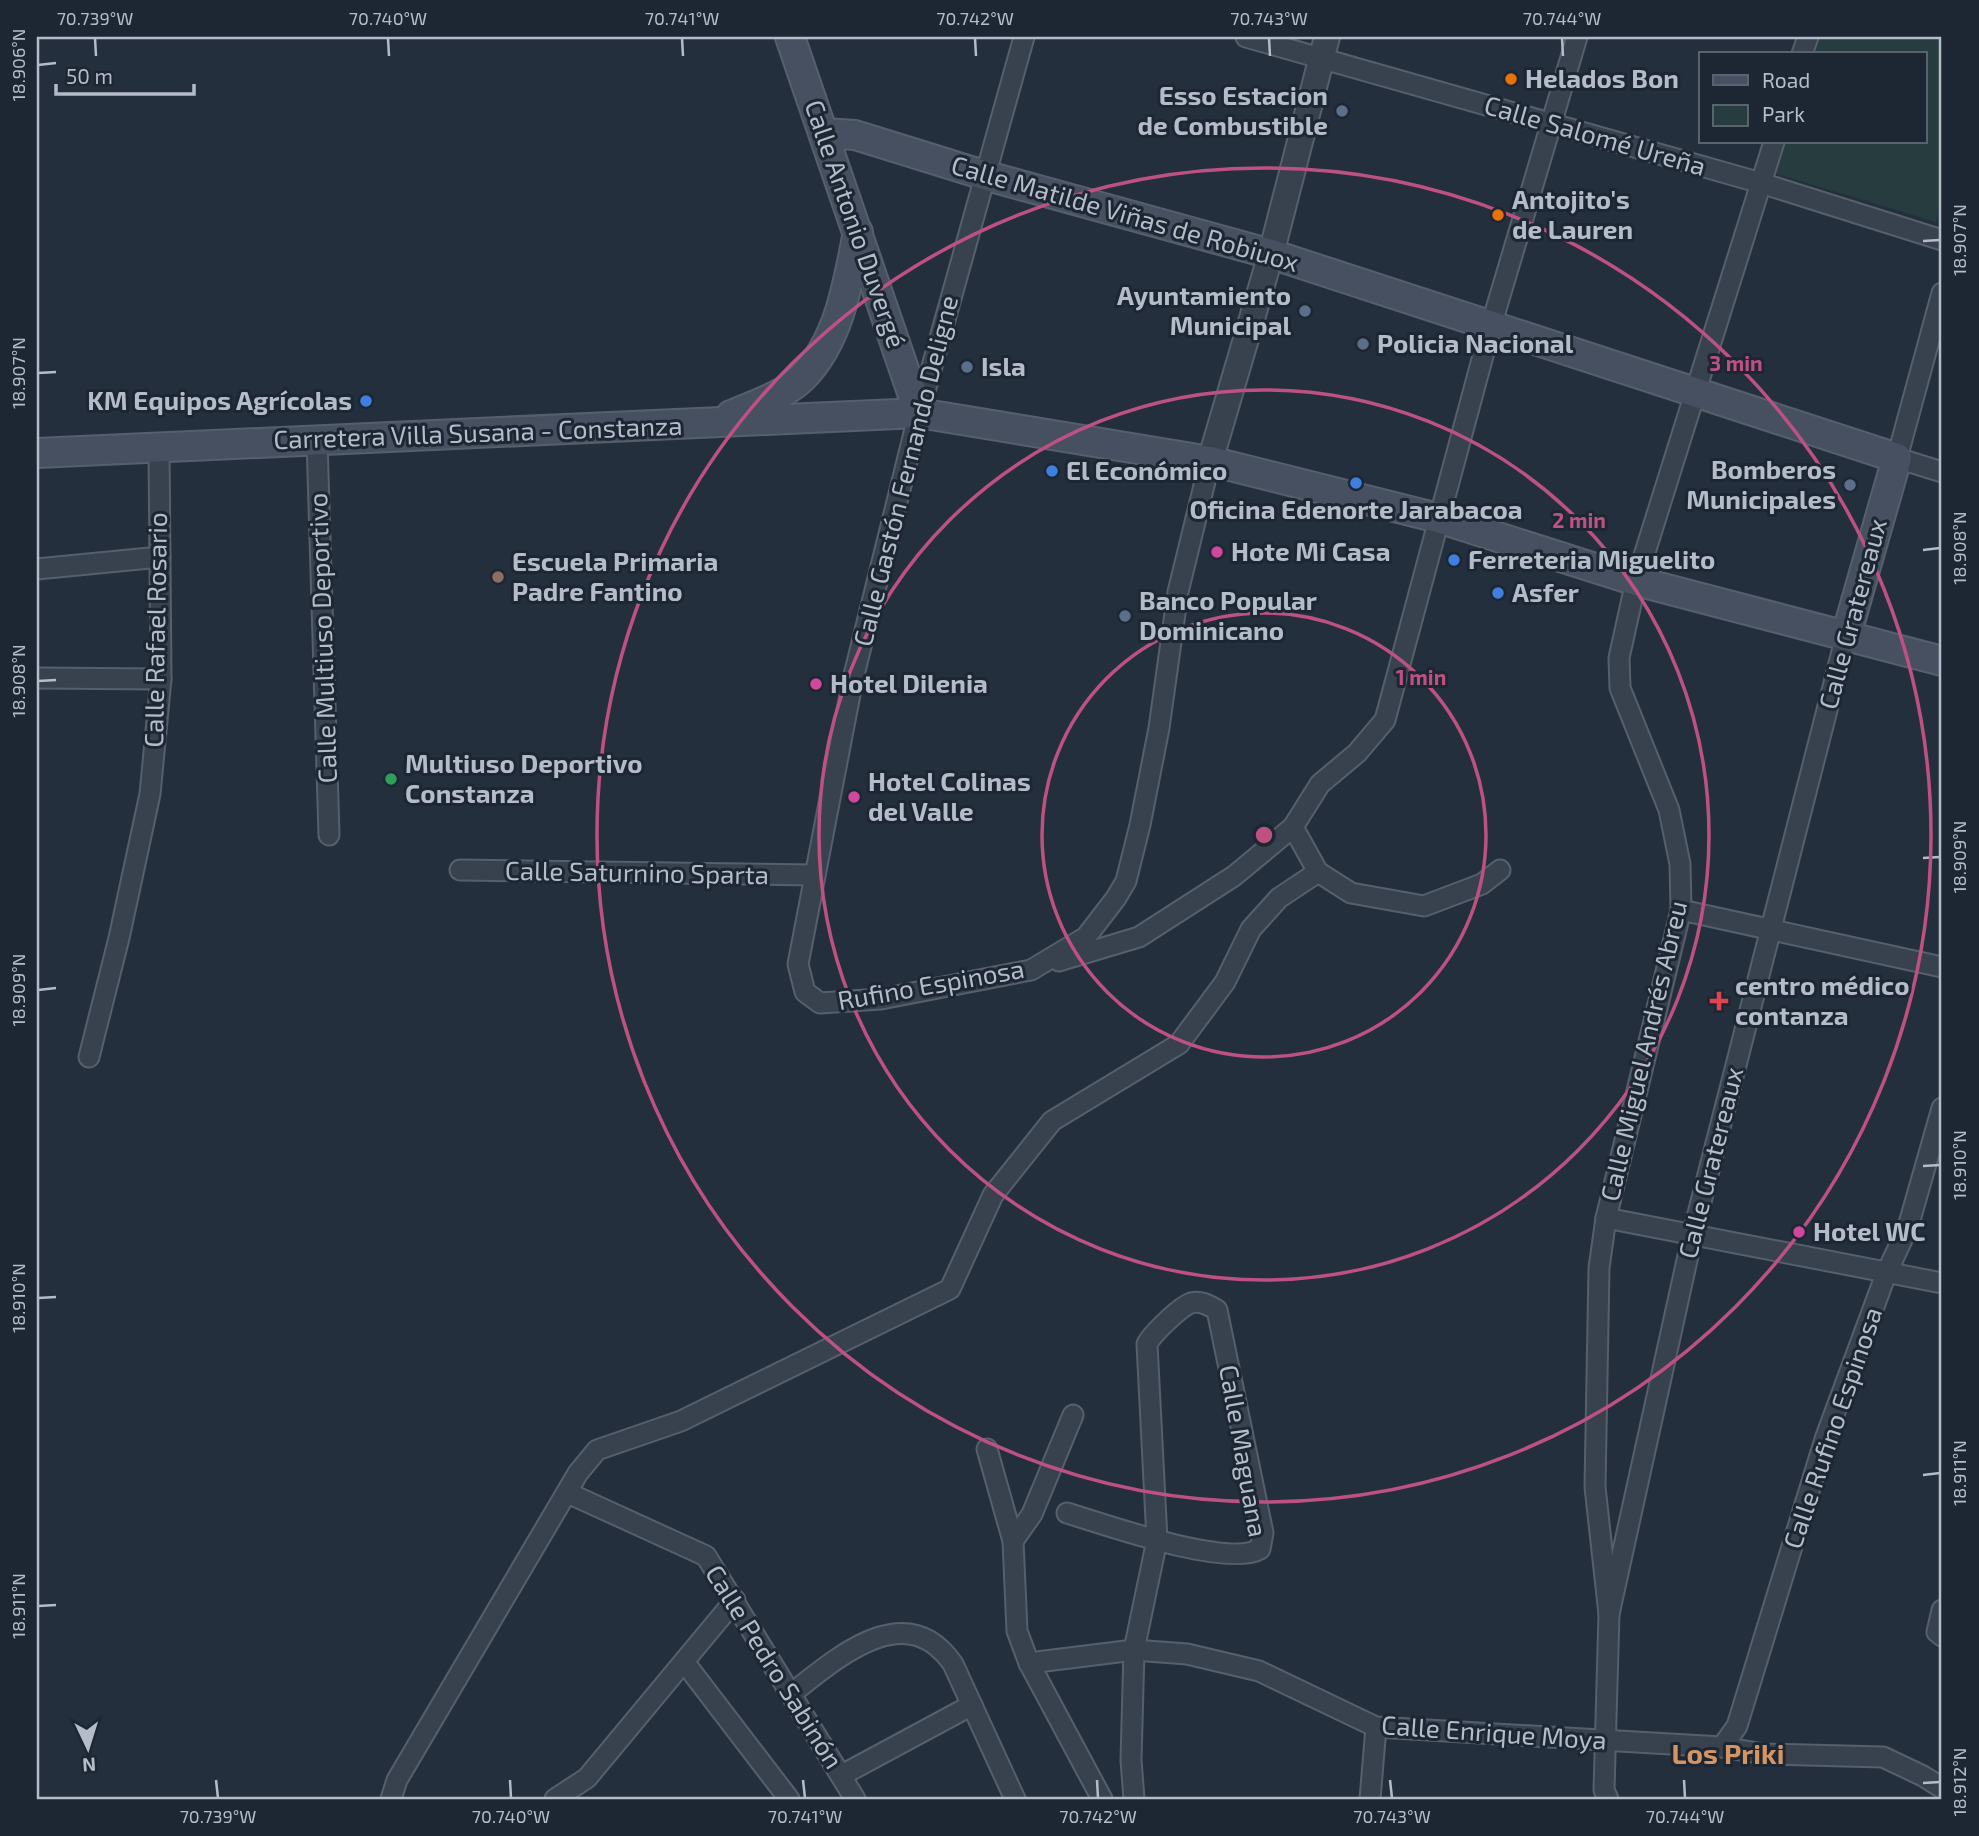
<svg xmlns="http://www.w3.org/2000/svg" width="1979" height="1836" font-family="'Exo 2',sans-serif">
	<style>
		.green { fill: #263c3f }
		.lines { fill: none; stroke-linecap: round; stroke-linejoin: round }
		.minor-casing { stroke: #565f6c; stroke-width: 23 }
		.tertiary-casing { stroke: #565f6c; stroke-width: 28 }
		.secondary-casing { stroke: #565f6c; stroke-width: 32 }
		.minor { stroke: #38414e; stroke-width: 19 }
		.tertiary { stroke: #38414e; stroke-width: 24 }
		.secondary { stroke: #465061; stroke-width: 28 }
		.ticks { fill: none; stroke: #b4bcc9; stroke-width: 2.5 }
		.ring { fill: none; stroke: #bd5182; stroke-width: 3.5 }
		.food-dot { fill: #e8710a; stroke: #1d2633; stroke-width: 2.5 }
		.service-dot { fill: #5c6f8a; stroke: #1d2633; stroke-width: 2.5 }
		.shop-dot { fill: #3f7fe0; stroke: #1d2633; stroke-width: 2.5 }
		.hotel-dot { fill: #d1479c; stroke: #1d2633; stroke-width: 2.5 }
		.education-dot { fill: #8d6e63; stroke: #1d2633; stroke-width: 2.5 }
		.leisure-dot { fill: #2e9e5b; stroke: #1d2633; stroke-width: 2.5 }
		.health-dot { fill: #e0444e; stroke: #1d2633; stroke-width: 2.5 }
		.labels { text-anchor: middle; stroke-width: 6; stroke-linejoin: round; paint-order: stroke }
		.poi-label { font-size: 26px; font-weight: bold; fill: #b4bcc9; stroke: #1d2633; text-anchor: start }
		.street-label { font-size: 26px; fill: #b4bcc9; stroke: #1d2633 }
		.neighbourhood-label { font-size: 28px; font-weight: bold; fill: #d59563; stroke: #1d2633 }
		.centre { fill: #bd5182; stroke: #1d2633; stroke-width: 3.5 }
		.ring-label { font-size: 21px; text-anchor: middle; font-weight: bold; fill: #bd5182; stroke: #1d2633; stroke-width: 6; stroke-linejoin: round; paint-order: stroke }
		.neatline { fill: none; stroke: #b4bcc9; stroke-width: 2.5 }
		.ticks-label { font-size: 18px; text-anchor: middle; fill: #b4bcc9 }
	</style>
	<rect width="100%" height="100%" fill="#242f3e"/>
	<path class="green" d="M1820 37H1942V201L1936 222 1773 173 1784 142H1925V54H1814Z"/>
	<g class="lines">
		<defs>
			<g id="minor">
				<path d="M1024 37 919 413 853 679 798 964 805 992 820 1003 881 999 1031 970 1086 937 1116 898 1126 881 1140 825 1159 728 1178 592 1210 461"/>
				<path d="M1246 37 1761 183 1942 240"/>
				<path d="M1802 54 1808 37"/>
				<path d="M1942 293 1897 458 1942 472"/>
				<path d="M317 440 329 835"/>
				<path d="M37 569 160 557"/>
				<path d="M37 678 161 679"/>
				<path d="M1293 827 1318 872 1351 893 1424 906 1482 884 1500 870"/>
				<path d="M460 870 815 875"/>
				<path d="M1681 910 1942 967"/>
				<path d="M1059 961 1139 937 1234 876 1293 827 1320 784 1357 753 1385 720 1491 326 1577 37"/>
				<path d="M89 1057 119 938 150 794 161 679 159 447"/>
				<path d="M1606 1218 1942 1283"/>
				<path d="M987 1449 1013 1541 1017 1631 1029 1663 1102 1799"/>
				<path d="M568 1493 706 1556 855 1799"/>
				<path d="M1067 1513C1106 1525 1228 1568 1260 1549L1263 1533 1217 1310C1210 1306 1201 1300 1191 1303 1180 1307 1152 1334 1147 1344L1157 1540 1134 1650 1131 1760 1134 1799"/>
				<path d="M1013 1541 1032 1514 1073 1415"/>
				<path d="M1942 1610 1937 1632 1942 1636"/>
				<path d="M1609 1614 1595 1487 1599 1268 1606 1218 1681 910 1680 864 1669 810 1620 688 1619 658 1636 581 1774 142"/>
				<path d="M685 1663 789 1799"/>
				<path d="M1029 1663 1134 1650 1187 1654 1259 1671 1376 1727 1722 1747 1764 1754 1883 1757 1923 1776 1942 1788"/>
				<path d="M792 1693C837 1658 906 1596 953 1664L1015 1799"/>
				<path d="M1722 1747 1737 1726 1825 1439 1886 1274 1908 1227 1942 1108"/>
				<path d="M842 1775 972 1705"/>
				<path d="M391 1799 397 1780 578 1473 597 1450 681 1421 950 1289 993 1195 1052 1121 1179 1044 1225 982 1251 929 1279 898 1318 872"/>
				<path d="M555 1799 587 1778 735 1600"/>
				<path d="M1370 1799 1376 1727"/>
				<path d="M1608 1799 1604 1790 1609 1614 1693 1233 1846 636"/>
			</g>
			<path id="tertiary" d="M1210 461 1271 254 1327 37"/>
			<g id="secondary">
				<path d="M790 37 919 413"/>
				<path d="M825 133 855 135 984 175 1271 254 1897 458 1846 636"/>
				<path d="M731 415C754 405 784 396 803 377 840 339 848 282 858 232"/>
				<path d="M37 453 919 413 1210 461 1438 518 1636 581 1942 661"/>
			</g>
		</defs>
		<use href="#minor" class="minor-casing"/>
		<use href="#tertiary" class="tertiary-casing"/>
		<use href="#secondary" class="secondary-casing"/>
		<use href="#minor" class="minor"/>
		<use href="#tertiary" class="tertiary"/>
		<use href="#secondary" class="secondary"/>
	</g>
	<path class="ticks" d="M95 38 96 56M388 38 389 56M682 38 683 56M975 38 976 56M1269 38 1270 56M1562 38 1563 56M38 65 56 63M1923 241 1940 240M38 373 56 372M1923 550 1940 548M38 681 56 680M1923 858 1940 857M38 990 56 988M1923 1166 1940 1165M38 1298 56 1297M1923 1475 1940 1473M38 1606 56 1605M216 1780 218 1798M510 1780 511 1798M803 1780 805 1798M1097 1780 1098 1798M1390 1780 1392 1798M1684 1780 1685 1798M1923 1783 1940 1782"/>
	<g class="ring">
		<circle cx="1264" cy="835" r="222"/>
		<circle cx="1264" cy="835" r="445"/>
		<circle cx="1264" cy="835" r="667"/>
	</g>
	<g class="food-dot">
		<circle cx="1511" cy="79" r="7"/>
		<circle cx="1498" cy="215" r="7"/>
	</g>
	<g class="service-dot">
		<circle cx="1342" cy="111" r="7"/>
		<circle cx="1305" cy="311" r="7"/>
		<circle cx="1363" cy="344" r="7"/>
		<circle cx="967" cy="367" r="7"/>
		<circle cx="1850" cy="485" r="7"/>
		<circle cx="1125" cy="616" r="7"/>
	</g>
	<g class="shop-dot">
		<circle cx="366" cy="401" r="7"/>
		<circle cx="1052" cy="471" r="7"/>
		<circle cx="1356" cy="483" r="7"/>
		<circle cx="1454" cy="560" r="7"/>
		<circle cx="1498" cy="593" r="7"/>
	</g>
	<g class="hotel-dot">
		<circle cx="1217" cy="552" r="7"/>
		<circle cx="816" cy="684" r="7"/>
		<circle cx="854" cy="797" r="7"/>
		<circle cx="1799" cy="1232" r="7"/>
	</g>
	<circle class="education-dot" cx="498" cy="577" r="7"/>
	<circle class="leisure-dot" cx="391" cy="779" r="7"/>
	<path class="health-dot" d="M1715.5 990.5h7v7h7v7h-7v7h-7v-7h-7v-7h7z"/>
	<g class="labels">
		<g class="poi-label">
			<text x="1525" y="88">Helados Bon</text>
			<text x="1328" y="105" text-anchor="end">Esso Estacion<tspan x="1328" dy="30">de Combustible</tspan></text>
			<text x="1512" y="209">Antojito's<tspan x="1512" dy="30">de Lauren</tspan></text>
			<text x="1291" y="305" text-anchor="end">Ayuntamiento<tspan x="1291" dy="30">Municipal</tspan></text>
			<text x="1377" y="353">Policia Nacional</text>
			<text x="981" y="376">Isla</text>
			<text x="352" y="410" text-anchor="end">KM Equipos Agrícolas</text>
			<text x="1836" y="479" text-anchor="end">Bomberos<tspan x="1836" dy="30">Municipales</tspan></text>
			<text x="1066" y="480">El Económico</text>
			<text x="1356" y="519" text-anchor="middle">Oficina Edenorte Jarabacoa</text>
			<text x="1231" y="561">Hote Mi Casa</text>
			<text x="1468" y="569">Ferreteria Miguelito</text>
			<text x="512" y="571">Escuela Primaria<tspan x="512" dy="30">Padre Fantino</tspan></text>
			<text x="1512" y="602">Asfer</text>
			<text x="1139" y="610">Banco Popular<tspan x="1139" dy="30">Dominicano</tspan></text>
			<text x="830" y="693">Hotel Dilenia</text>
			<text x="405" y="773">Multiuso Deportivo<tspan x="405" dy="30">Constanza</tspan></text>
			<text x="868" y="791">Hotel Colinas<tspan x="868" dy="30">del Valle</tspan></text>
			<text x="1735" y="995">centro médico<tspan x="1735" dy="30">contanza</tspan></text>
			<text x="1813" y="1241">Hotel WC</text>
		</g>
		<g class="street-label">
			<text transform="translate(1595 136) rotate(16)" y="9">Calle Salomé Ureña</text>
			<text transform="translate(1125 214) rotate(16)" y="9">Calle Matilde Viñas de Robiuox</text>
			<text transform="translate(855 224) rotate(71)" y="9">Calle Antonio Duvergé</text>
			<text transform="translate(478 433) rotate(-2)" y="9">Carretera Villa Susana - Constanza</text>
			<text transform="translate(906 471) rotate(-76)" y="9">Calle Gastón Fernando Deligne</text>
			<text transform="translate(1853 614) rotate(-75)" y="9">Calle Gratereaux</text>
			<text transform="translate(156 630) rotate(-89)" y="9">Calle Rafael Rosario</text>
			<text transform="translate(323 638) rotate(-92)" y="9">Calle Multiuso Deportivo</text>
			<text transform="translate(637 873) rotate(1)" y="9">Calle Saturnino Sparta</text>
			<text transform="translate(931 985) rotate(-10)" y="9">Rufino Espinosa</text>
			<text transform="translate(1644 1051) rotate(-77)" y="9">Calle Miguel Andrés Abreu</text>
			<text transform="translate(1711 1163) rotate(-76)" y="9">Calle Gratereaux</text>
			<text transform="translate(1833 1428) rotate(-71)" y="9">Calle Rufino Espinosa</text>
			<text transform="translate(1243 1451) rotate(80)" y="9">Calle Maguana</text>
			<text transform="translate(774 1667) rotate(58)" y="9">Calle Pedro Sabinón</text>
			<text transform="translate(1494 1733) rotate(4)" y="9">Calle Enrique Moya</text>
		</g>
		<g class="neighbourhood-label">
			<text x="1728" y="1764">Los Priki</text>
		</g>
	</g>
	<circle cx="1264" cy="835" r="10" class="centre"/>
	<g class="ring-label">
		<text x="1736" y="371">3 min</text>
		<text x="1579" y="528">2 min</text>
		<text x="1421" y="685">1 min</text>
	</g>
	<rect width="1979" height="1836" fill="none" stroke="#1d2633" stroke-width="77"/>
	<rect x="1699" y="52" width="228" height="91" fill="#1d2633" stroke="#59626f" stroke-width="2"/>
	<rect x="1713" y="75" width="35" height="10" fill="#465061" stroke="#59626f" stroke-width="2"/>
	<text x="1762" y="88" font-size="21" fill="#b4bcc9">Road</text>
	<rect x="1713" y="105" width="35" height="21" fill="#263c3f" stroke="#59626f" stroke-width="2"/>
	<text x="1762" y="122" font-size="21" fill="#b4bcc9">Park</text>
	<g transform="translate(88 1748) rotate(176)" stroke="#1d2633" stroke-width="5" paint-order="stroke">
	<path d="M0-5L12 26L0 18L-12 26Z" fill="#b4bcc9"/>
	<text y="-10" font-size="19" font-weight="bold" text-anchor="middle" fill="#b4bcc9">N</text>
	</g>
	<path d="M56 84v10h138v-10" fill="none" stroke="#b4bcc9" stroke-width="3.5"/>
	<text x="66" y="84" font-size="21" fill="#b4bcc9" stroke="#1d2633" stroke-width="5" paint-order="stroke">50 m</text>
	<rect x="38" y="38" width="1902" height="1760" class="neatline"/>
	<g class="ticks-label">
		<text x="95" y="25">70.739°W</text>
		<text x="388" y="25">70.740°W</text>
		<text x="682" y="25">70.741°W</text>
		<text x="975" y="25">70.742°W</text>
		<text x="1269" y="25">70.743°W</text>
		<text x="1562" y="25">70.744°W</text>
		<text transform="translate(19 65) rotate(-90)" y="6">18.906°N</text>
		<text transform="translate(1960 240) rotate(-90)" y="6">18.907°N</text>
		<text transform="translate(19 373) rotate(-90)" y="6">18.907°N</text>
		<text transform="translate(1960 548) rotate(-90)" y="6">18.908°N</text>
		<text transform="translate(19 681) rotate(-90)" y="6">18.908°N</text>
		<text transform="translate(1960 857) rotate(-90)" y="6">18.909°N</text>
		<text transform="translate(19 990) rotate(-90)" y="6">18.909°N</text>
		<text transform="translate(1960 1165) rotate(-90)" y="6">18.910°N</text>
		<text transform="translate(19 1298) rotate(-90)" y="6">18.910°N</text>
		<text transform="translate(1960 1473) rotate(-90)" y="6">18.911°N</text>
		<text transform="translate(19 1606) rotate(-90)" y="6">18.911°N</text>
		<text transform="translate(1960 1782) rotate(-90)" y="6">18.912°N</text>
		<text x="218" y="1823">70.739°W</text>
		<text x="511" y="1823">70.740°W</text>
		<text x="805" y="1823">70.741°W</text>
		<text x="1098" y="1823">70.742°W</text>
		<text x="1392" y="1823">70.743°W</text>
		<text x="1685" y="1823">70.744°W</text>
	</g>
</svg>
